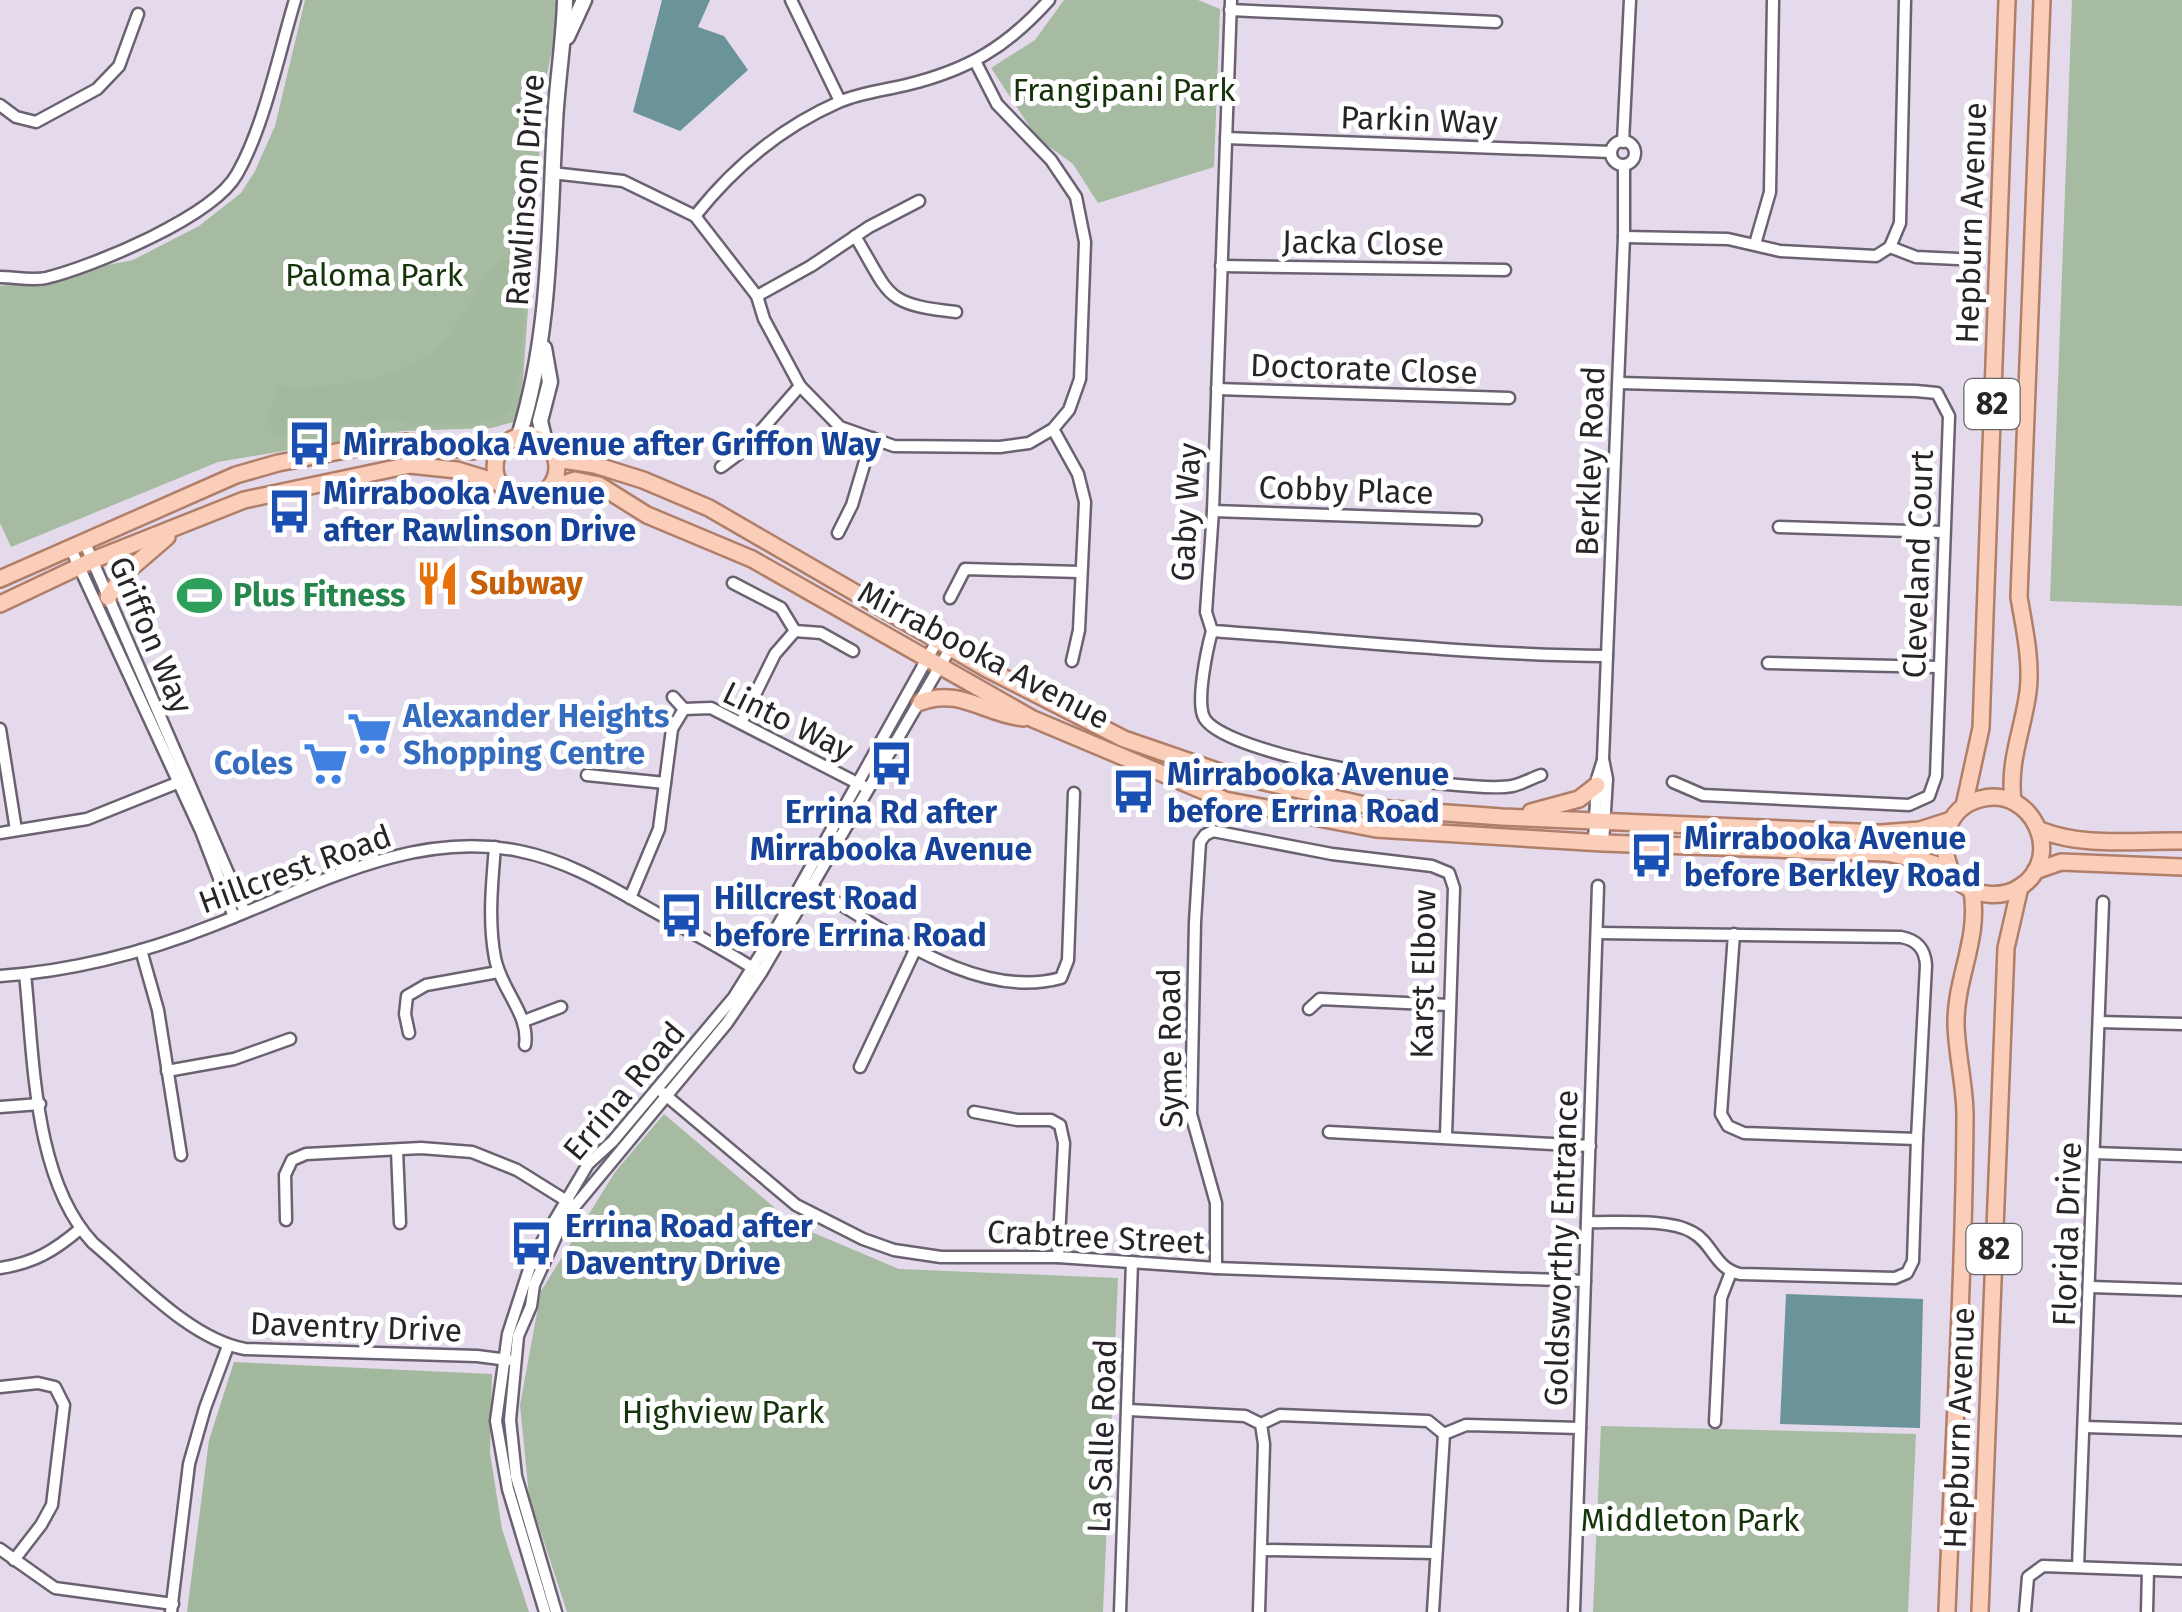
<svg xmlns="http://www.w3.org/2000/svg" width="2182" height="1612" font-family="'Fira Sans',sans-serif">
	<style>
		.green { fill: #a6bba1 }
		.forest { fill: #a3b99d }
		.water { fill: #6b939a }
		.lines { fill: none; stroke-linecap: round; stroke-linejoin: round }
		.street-casing { stroke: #6b6271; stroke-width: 15 }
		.secondary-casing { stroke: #6b6271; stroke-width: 19 }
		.primary-casing { stroke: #b07e69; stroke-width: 20 }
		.street { stroke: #fff; stroke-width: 10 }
		.secondary { stroke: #fff; stroke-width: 14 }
		.primary { stroke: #fbceb9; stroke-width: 15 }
		.labels { text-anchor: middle; stroke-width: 10; stroke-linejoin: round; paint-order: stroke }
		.shield { fill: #fff; stroke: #68666a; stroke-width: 2.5 }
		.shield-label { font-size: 30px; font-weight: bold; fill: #28242a }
		.park-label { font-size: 32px; fill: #15340c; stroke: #fff }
		.street-label { font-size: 32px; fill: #28242a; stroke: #fff }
		.transit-label { font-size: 32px; font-weight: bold; fill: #164399; stroke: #fff; text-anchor: start }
		.food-label { font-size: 32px; font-weight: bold; fill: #c56008; stroke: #fff; text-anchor: start }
		.leisure-label { font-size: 32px; font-weight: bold; fill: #27864d; stroke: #fff; text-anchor: start }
		.shop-label { font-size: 32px; font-weight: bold; fill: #366cbe; stroke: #fff; text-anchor: start }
	</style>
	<rect width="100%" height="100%" fill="#e4daeb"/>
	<g class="green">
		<path d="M305 0H553L562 3 544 88 520 420 492 428 402 431 218 462 11 547 0 523V286L133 260 199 226 241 193 255 171 275 126Z"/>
		<path d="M1064 0H1198L1220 9 1214 167 1098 203 1073 164 1037 138 991 68 1035 40Z"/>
		<path d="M2072 0H2182V606L2050 601Z"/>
		<path d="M664 1114 795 1225 899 1269 1118 1278 1103 1612H567L529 1496 520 1405 541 1291 615 1172Z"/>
		<path d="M1601 1426 1916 1434 1908 1612H1593Z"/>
	</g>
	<g class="forest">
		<path d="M521 248 528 253 520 370 509 411C473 434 418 420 377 421 342 423 309 428 275 436L268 418 279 386C333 388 400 384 442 343 468 318 484 257 521 248Z"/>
		<path d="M234 1362 492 1374 490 1453 502 1529 529 1612H187L209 1440Z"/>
	</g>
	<g class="water">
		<path d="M662 0H710L698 27 724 36 748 70 680 131 633 112Z"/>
		<path d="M1786 1294 1923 1299 1920 1428 1780 1424Z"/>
	</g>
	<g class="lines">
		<defs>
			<g id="street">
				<path d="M791 0 840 101"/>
				<path d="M1231 0 1213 511 1206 612 1212 631C1344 640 1474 655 1607 656"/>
				<path d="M1230 10 1496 22"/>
				<path d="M0 105 16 117 36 122 97 89 119 66 138 14"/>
				<path d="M1226 138 1611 152"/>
				<circle cx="1623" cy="153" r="12"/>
				<path d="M1623 142 1630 0"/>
				<path d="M552 173 623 181 695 216 757 296 764 319 800 386 840 427 894 446 1000 447 1029 443 1053 429 1069 410 1080 379 1085 242 1076 197 1051 160 997 104 976 63"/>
				<path d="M695 216C733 168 782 127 839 102 859 93 885 90 906 85 968 70 1007 47 1049 0"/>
				<path d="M855 236C891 296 883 304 956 312"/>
				<path d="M1624 237 1728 239 1780 251 1876 256 1890 247 1900 223 1905 0"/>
				<path d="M1755 244 1770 192 1773 0"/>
				<path d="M1890 247 1916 257 1958 259"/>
				<path d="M1221 266 1505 270"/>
				<path d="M0 277C14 277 32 281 46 278 94 266 213 217 237 174 264 127 279 53 295 0"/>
				<path d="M757 296 811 266 869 227 919 201"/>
				<path d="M1619 383 1916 391 1937 393 1949 416 1936 776 1929 796 1909 805 1703 795 1673 782"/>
				<path d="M1217 389 1509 398"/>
				<path d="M1053 429 1078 474 1085 502 1079 630 1072 661"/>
				<path d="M721 467 744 450 800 386"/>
				<path d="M1213 511 1476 520"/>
				<path d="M1779 527 1943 532"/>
				<path d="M838 533 852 505 872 438"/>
				<path d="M84 541 245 912"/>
				<path d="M70 547 201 831 234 917"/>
				<path d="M733 583 781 608 795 631 821 633 853 651"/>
				<path d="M950 598 965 569 1080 572"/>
				<path d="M1212 631C1207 649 1197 697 1203 715 1215 756 1467 794 1512 786 1522 784 1532 778 1541 775"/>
				<path d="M1768 663 1938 667"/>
				<path d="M673 697 684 709"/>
				<path d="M741 723 775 654 795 631"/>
				<path d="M0 729 16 830"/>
				<path d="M587 775 665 783"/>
				<path d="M0 833 87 819 182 781"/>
				<path d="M1594 843 1597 779 1603 760"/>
				<path d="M1603 843 1607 779 1603 759 1607 656 1624 237V165"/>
				<path d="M495 847C492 883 488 922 495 958 501 990 530 1015 525 1045"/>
				<path d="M808 885C881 926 974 1002 1061 978L1068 960 1074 793"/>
				<path d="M630 898 659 829 672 729 684 709 711 708 863 786"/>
				<path d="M1598 933 1901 937C1917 940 1925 949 1926 965L1917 1139 1744 1133 1728 1126 1721 1114 1734 934"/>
				<path d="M141 950 158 1010 181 1155"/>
				<path d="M25 974C34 1058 33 1179 93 1243 136 1279 190 1339 245 1349L477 1356 508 1360"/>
				<path d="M0 976C73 971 146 952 214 925 310 888 412 829 519 851 570 861 612 888 657 913 690 932 724 949 756 970"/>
				<path d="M1309 1009 1320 999 1449 1005"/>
				<path d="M524 1021 561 1007"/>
				<path d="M2099 1022 2182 1024"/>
				<path d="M409 1033 405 1014 407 996 426 985 498 972"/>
				<path d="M860 1067 916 948"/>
				<path d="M167 1071 234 1059 290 1039"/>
				<path d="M663 1093 796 1205 863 1239 894 1250 941 1257H1058L1216 1268 1585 1281"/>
				<path d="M0 1107 40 1104"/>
				<path d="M974 1112 1017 1120H1051L1060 1125 1064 1143 1058 1257"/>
				<path d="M1329 1132 1590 1146"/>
				<path d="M397 1150 400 1223"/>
				<path d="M2094 1153 2182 1156"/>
				<path d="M286 1220 285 1175 292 1160 306 1154 421 1148 472 1152 517 1170 570 1203"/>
				<path d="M1587 1222C1616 1223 1668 1218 1692 1232 1713 1243 1714 1268 1740 1274L1895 1278 1907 1273 1913 1261 1917 1139"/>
				<path d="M0 1268C34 1263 54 1251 80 1229"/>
				<path d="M1216 1268V1203L1191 1114 1195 922 1200 842 1205 835 1213 831 1332 854 1432 866 1449 873 1454 888 1446 1136"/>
				<path d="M2091 1287 2182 1290"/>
				<path d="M0 1387 38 1383 55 1387 64 1405 52 1505 41 1525 14 1560"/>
				<path d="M1129 1410 1245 1416 1261 1424 1264 1444 1259 1612"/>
				<path d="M1715 1422 1721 1298 1731 1272"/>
				<path d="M1261 1424 1280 1415 1428 1421 1444 1434"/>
				<path d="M2085 1427 2182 1430"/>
				<path d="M0 1549 55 1588 173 1604"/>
				<path d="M1263 1550 1435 1553"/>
				<path d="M2078 1567 2103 902"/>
				<path d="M171 1612 189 1464 205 1408 228 1346"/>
				<path d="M545 1612 508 1489 496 1421 508 1334 533 1257 588 1164 613 1141 734 997 774 933 937 641"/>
				<path d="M556 1612 516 1476 510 1420 518 1336 531 1306 534 1285 559 1230 575 1206 727 1023 761 973 950 649"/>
				<path d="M1120 1612 1132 1262"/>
				<path d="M1433 1612 1444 1434 1466 1425 1580 1428"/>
				<path d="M1574 1612 1598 886"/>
				<path d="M2025 1612 2028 1577 2043 1566 2182 1571"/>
				<path d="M2147 1612 2148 1570"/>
			</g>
			<g id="secondary">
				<path d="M567 37 584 0"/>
				<path d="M544 348 550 382 540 421 545 442"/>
				<path d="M519 436C551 334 549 229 555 123 557 81 564 42 565 0"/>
			</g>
			<g id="primary">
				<circle cx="526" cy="467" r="31"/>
				<path d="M556 459 595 465 643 480 709 508 987 669 1124 739 1220 772 1378 808 1502 817 1881 833 1920 830 1951 820"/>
				<path d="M546 490 575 480 599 485 647 515 752 559 1033 719 1225 800 1376 829 1603 843 1886 853C1906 857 1934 860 1952 873 1956 876 1958 881 1962 884 1979 897 2003 898 2020 887 2066 858 2032 784 1980 799 1946 808 1938 844 1952 873"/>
				<path d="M0 579 236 475 278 463 372 445 407 442 473 451 503 446"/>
				<path d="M108 597 124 574 167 537"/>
				<path d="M0 604 93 560 244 500 410 465 457 470 500 483"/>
				<path d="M921 702C959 687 987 715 1024 718"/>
				<path d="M2013 801C2008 761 2023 730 2028 692 2032 661 2024 627 2019 597L2042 0"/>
				<path d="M1964 806 1981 728 2007 0"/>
				<path d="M1531 812 1579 799 1597 785"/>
				<path d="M2040 830C2085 848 2135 840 2182 841"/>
				<path d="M2035 871 2061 862 2182 867"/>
				<path d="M1947 1612C1953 1447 1964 1281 1965 1116 1965 1086 1957 1056 1956 1025 1955 978 1980 940 1972 891"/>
				<path d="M1980 1612 2006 948 2020 887"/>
			</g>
		</defs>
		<use href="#street" class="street-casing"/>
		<use href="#secondary" class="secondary-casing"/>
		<use href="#primary" class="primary-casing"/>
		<use href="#street" class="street"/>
		<use href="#secondary" class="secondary"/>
		<use href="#primary" class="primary"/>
	</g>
	<defs>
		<symbol id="bus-bare" viewBox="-9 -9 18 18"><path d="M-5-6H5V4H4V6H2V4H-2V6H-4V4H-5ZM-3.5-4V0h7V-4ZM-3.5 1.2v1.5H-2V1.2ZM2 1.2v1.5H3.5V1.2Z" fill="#1a4fb4" stroke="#fff" stroke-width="2.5" paint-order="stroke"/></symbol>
		<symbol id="restaurant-bare" viewBox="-9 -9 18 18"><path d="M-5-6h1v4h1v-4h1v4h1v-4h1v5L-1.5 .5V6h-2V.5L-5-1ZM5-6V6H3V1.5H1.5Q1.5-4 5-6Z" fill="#e8710a" stroke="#fff" stroke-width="2.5" paint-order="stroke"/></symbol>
		<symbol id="stadium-bare" viewBox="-9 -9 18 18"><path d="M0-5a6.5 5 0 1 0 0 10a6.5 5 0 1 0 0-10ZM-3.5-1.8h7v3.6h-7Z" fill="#2e9e5b" stroke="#fff" stroke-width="2.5" paint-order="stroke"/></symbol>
		<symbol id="supermarket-bare" viewBox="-9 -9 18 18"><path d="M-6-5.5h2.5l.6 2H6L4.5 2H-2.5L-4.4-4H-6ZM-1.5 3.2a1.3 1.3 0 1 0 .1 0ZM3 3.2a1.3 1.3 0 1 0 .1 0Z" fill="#3f7fe0" stroke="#fff" stroke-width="2.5" paint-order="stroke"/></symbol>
	</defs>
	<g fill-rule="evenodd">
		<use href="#bus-bare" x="278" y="412" width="63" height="63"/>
		<use href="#bus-bare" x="258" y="480" width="63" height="63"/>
		<use href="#restaurant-bare" x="406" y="552" width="63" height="63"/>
		<use href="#stadium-bare" x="168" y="564" width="63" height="63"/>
		<use href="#supermarket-bare" x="338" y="702" width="63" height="63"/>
		<use href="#supermarket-bare" x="294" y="732" width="63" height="63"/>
		<use href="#bus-bare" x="860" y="732" width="63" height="63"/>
		<use href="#bus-bare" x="1102" y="760" width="63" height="63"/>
		<use href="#bus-bare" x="1620" y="824" width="63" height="63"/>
		<use href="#bus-bare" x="650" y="884" width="63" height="63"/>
		<use href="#bus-bare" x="500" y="1212" width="63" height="63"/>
	</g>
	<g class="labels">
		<g class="shield">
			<rect x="1964.5" y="379" width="55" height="50" rx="8"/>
			<rect x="1966.5" y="1224" width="55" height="50" rx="8"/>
		</g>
		<g class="shield-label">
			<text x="1992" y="414">82</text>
			<text x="1994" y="1259">82</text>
		</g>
		<g class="park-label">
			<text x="1124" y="101">Frangipani Park</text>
			<text x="374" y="286">Paloma Park</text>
			<text x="723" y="1423">Highview Park</text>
			<text x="1690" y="1531">Middleton Park</text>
		</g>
		<g class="street-label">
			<text transform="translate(1419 120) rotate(2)" y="11">Parkin Way</text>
			<text transform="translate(525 190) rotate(-86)" y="11">Rawlinson Drive</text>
			<text transform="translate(1971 223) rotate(-88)" y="11">Hepburn Avenue</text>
			<text transform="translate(1363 243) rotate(1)" y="11">Jacka Close</text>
			<text transform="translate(1364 369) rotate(2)" y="11">Doctorate Close</text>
			<text transform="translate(1590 461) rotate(-88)" y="11">Berkley Road</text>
			<text transform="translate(1346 490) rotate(2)" y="11">Cobby Place</text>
			<text transform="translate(1186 512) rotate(-87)" y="11">Gaby Way</text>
			<text transform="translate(1918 564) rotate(-88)" y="11">Cleveland Court</text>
			<text transform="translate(151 635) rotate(67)" y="11">Griffon Way</text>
			<text transform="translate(984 655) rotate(28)" y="11">Mirrabooka Avenue</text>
			<text transform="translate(788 721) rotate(26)" y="11">Linto Way</text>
			<text transform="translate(295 869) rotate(-20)" y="11">Hillcrest Road</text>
			<text transform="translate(1423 974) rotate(-89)" y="11">Karst Elbow</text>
			<text transform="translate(1170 1048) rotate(-91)" y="11">Syme Road</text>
			<text transform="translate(624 1091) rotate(-50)" y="11">Errina Road</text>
			<text transform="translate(2067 1234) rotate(-88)" y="11">Florida Drive</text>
			<text transform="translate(1096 1237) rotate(3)" y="11">Crabtree Street</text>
			<text transform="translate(1561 1248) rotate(-88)" y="11">Goldsworthy Entrance</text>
			<text transform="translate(356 1327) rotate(2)" y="11">Daventry Drive</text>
			<text transform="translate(1959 1428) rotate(-88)" y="11">Hepburn Avenue</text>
			<text transform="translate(1102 1436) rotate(-88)" y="11">La Salle Road</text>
		</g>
		<g class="transit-label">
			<text x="343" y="455">Mirrabooka Avenue after Griffon Way</text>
			<text x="323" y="504">Mirrabooka Avenue<tspan x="323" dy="37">after Rawlinson Drive</tspan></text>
			<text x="1167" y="785">Mirrabooka Avenue<tspan x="1167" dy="37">before Errina Road</tspan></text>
			<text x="891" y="823" text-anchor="middle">Errina Rd after<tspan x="891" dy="37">Mirrabooka Avenue</tspan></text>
			<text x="1684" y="849">Mirrabooka Avenue<tspan x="1684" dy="37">before Berkley Road</tspan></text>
			<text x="714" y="909">Hillcrest Road<tspan x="714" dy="37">before Errina Road</tspan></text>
			<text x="565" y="1237">Errina Road after<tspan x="565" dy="37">Daventry Drive</tspan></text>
		</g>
		<g class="food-label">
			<text x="470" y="594">Subway</text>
		</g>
		<g class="leisure-label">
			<text x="233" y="606">Plus Fitness</text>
		</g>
		<g class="shop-label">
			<text x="403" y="727">Alexander Heights<tspan x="403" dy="37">Shopping Centre</tspan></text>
			<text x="293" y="774" text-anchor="end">Coles</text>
		</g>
	</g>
</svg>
